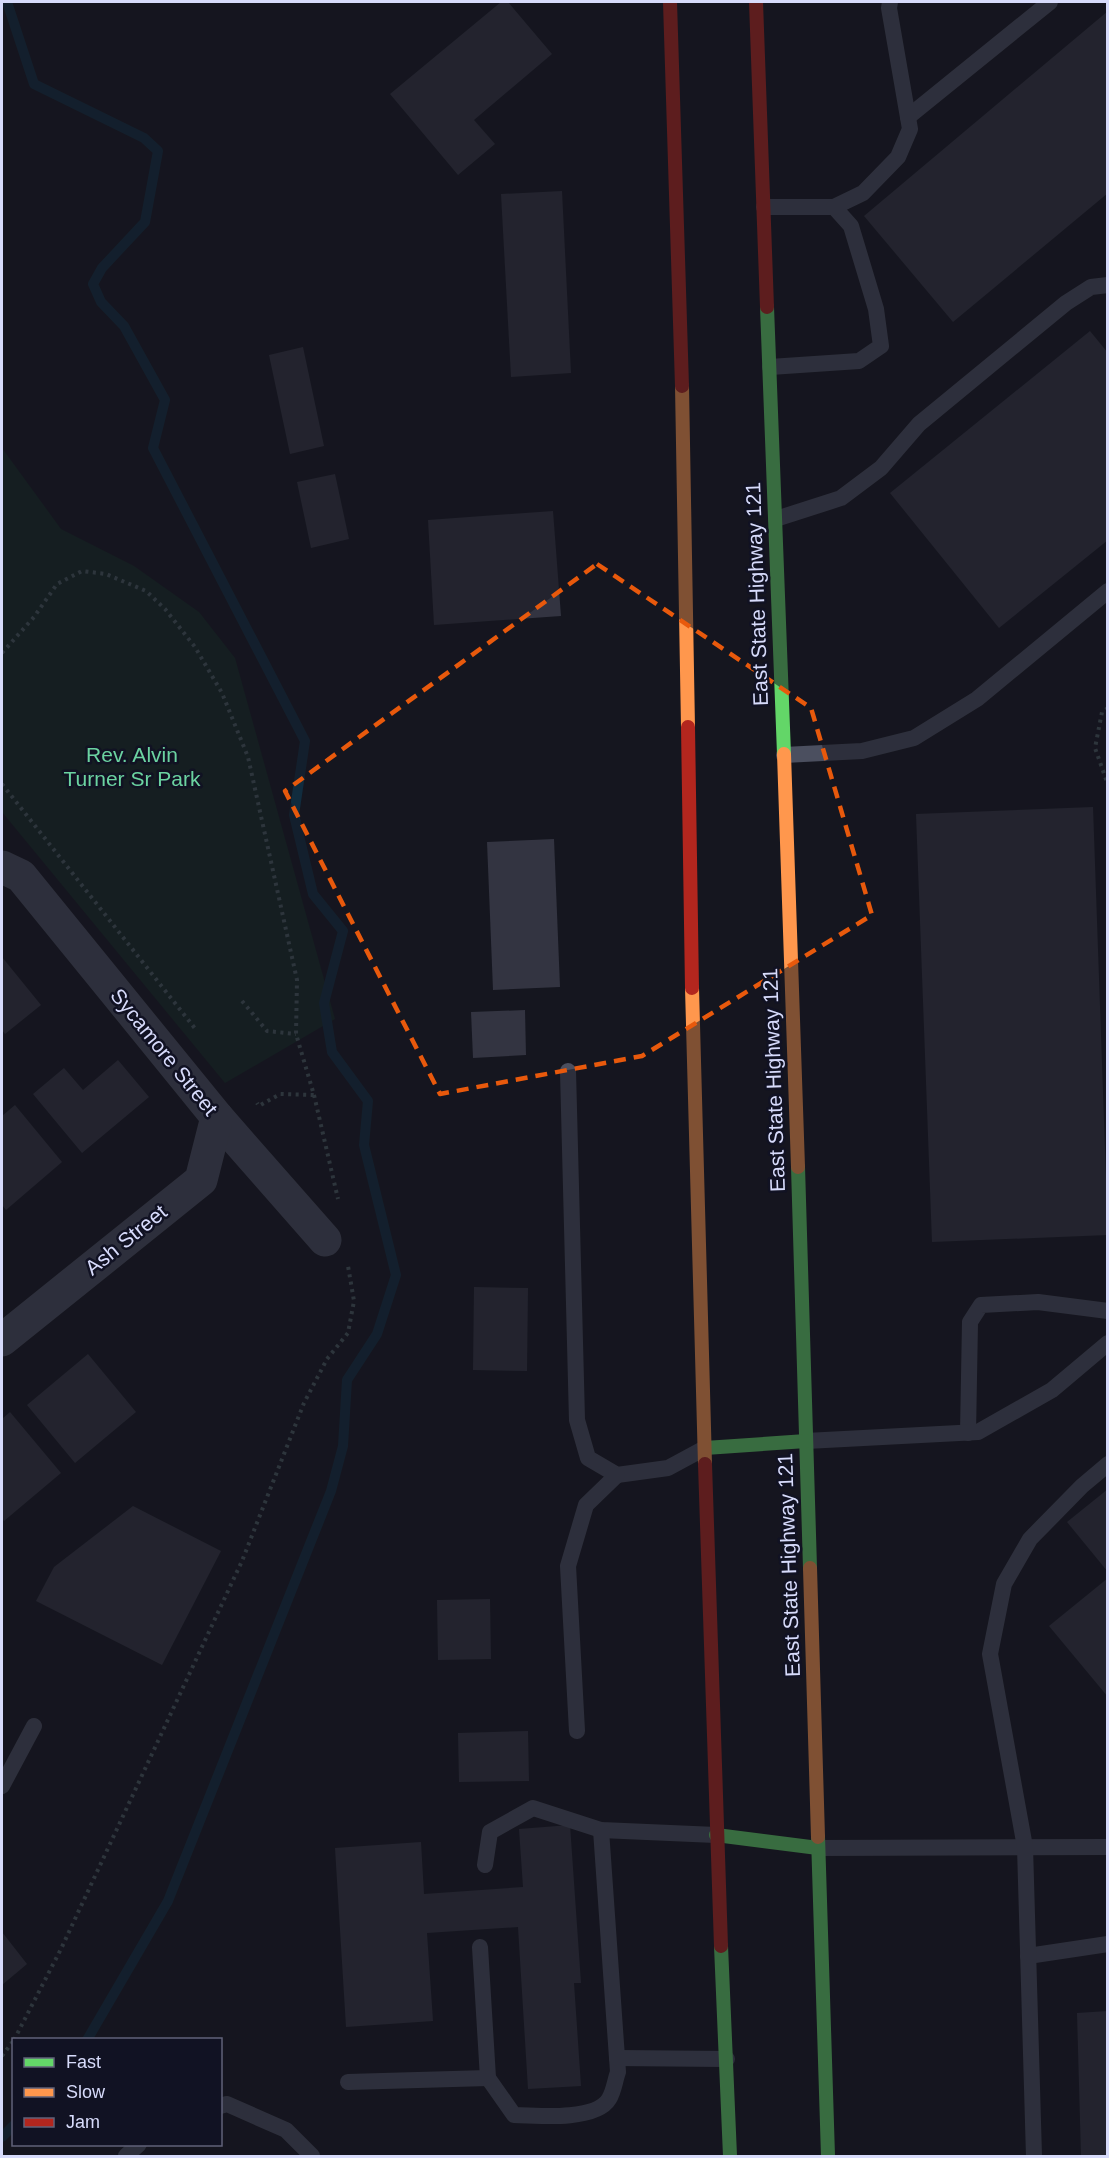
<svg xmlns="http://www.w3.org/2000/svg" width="1109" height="2158" font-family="Helvetica,sans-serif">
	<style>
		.green { fill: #142925 }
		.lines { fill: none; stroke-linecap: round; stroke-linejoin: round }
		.stream { stroke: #112c3e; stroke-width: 10 }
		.building { fill: #333441 }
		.path { stroke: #4b5b60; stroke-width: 4; stroke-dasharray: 3 4.5; stroke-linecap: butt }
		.lane { stroke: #4b4f5f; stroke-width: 16 }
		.street { stroke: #4b4f5f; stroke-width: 33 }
		.fast { stroke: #63d668; stroke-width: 14 }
		.slow { stroke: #ff974d; stroke-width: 14 }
		.jam { stroke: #b3261e; stroke-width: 14 }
		.marked { fill: none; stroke: #e8590c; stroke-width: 4.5; stroke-dasharray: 12 8; stroke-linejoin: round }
		.labels { text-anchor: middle; stroke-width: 5; stroke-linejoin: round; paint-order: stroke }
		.street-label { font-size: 21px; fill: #d7dbfb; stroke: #111223 }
		.park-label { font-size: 21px; fill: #6bd3a1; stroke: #111223 }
	</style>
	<rect width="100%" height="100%" fill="#15161f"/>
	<path class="green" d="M2 448 61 529 134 566 199 612 235 658 335 1019 225 1083 2 812Z"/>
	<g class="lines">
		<g class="stream">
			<path d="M7 2 34 84 144 138 158 151 145 222 102 268 93 284 101 302 124 326 165 400 153 448 305 741 294 815 313 894 343 931 324 1003 332 1052 368 1101 364 1145 396 1275 377 1334 347 1380 343 1446 331 1491 168 1901 87 2040"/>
			<path d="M2 2137 14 2125"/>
		</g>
	</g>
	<g class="building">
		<path d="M501 2H508L552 54 474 120 495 144 458 175 390 94Z"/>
		<path d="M1108 11V193L953 322 864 216Z"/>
		<path d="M562 191 571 373 511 377 501 194Z"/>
		<path d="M1090 331 1108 353V540L999 628 890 493Z"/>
		<path d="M303 347 324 446 290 454 269 355Z"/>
		<path d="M335 474 349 539 311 548 297 482Z"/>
		<path d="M553 511 561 616 434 625 428 520Z"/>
		<path d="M1093 807 1108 1235 932 1242 916 814Z"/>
		<path d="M554 839 560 987 493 990 487 842Z"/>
		<path d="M2 957 41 1005 5 1034 2 1030Z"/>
		<path d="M525 1010 526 1055 473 1058 471 1012Z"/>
		<path d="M118 1060 149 1097 82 1153 33 1094 64 1068 83 1090Z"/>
		<path d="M15 1105 62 1162 6 1210 2 1205V1116Z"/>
		<path d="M474 1287 528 1288 527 1371 473 1370Z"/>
		<path d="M88 1354 136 1412 75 1463 27 1405Z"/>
		<path d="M10 1412 61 1473 4 1521 2 1518V1419Z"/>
		<path d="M1108 1489V1572L1067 1522Z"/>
		<path d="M133 1506 221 1551 162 1665 36 1601 54 1567Z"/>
		<path d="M1108 1578V1697L1049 1626Z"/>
		<path d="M490 1599 491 1659 438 1660 437 1600Z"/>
		<path d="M528 1731 529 1781 459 1782 458 1733Z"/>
		<path d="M570 1825 581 1983H574L581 2086 528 2089 518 1927 427 1933 433 2021 346 2027 335 1848 421 1842 424 1894 523 1887 519 1829Z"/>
		<path d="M2 1932 27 1964 2 1985Z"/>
		<path d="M1108 2011V2156H1081L1077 2013Z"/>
	</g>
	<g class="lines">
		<g class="path">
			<path d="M2 653 34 617 57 584 82 571 106 574 146 591 165 609 195 647 222 693 248 757 297 980 296 1034 314 1095 280 1094 259 1106 257 1103"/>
			<path d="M1108 708 1102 712 1095 748 1108 785"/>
			<path d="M2 784 197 1031"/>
			<path d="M242 1001 267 1031 296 1034"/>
			<path d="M314 1095 338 1199"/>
			<path d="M14 2040 61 1949 242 1561 304 1403 327 1359 348 1333 354 1301 348 1266"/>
			<path d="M2 2056 14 2040"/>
		</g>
		<g class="lane">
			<path d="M908 117 1050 2"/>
			<path d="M764 207H834L851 226 876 309 881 346 859 361 770 367"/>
			<path d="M834 207 863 193 898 157 910 129 889 8 890 2"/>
			<path d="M776 519 841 498 881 468 919 424 1066 303 1091 287 1108 285"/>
			<path d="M784 755 862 751 914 738 977 699 1108 591"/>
			<path d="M568 1071 577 1420 588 1458 617 1475 668 1468 705 1448"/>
			<path d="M968 1433 970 1322 981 1305 1038 1302 1108 1311"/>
			<path d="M806 1441 978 1432 1052 1390 1108 1343"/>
			<path d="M577 1731 568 1566 586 1505 617 1475"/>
			<path d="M2 1786 34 1726"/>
			<path d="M818 1848 1108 1847"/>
			<path d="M485 1865 490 1832 533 1808 601 1830 716 1835"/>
			<path d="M480 1947 488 2078 514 2115C537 2116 596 2121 609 2099 614 2091 615 2080 618 2072L601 1830"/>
			<path d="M1028 1956 1108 1944"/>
			<path d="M617 2058 727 2059"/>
			<path d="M348 2082 488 2078"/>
			<path d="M220 2106 227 2104 286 2130 312 2156"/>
			<path d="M126 2156 139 2144"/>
			<path d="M1034 2156 1025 1847 990 1654 1004 1584 1030 1539 1082 1486 1108 1464"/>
		</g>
		<g class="street">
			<path d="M2 867 21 876 217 1117 325 1240"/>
			<path d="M2 1340 201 1180 217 1117"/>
		</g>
		<g class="fast">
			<path d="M767 307 784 754"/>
			<path d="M798 1167 810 1568"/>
			<path d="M705 1448 806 1441"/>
			<path d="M716 1835 818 1848"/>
			<path d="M818 1837 828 2156"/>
			<path d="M721 1946 730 2156"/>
		</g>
		<g class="slow">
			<path d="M682 386 688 727"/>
			<path d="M784 754 798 1167"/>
			<path d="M692 988 705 1464"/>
			<path d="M810 1568 818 1837"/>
		</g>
		<g class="jam">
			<path d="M670 2 682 386"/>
			<path d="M756 2 767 307"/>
			<path d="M688 727 692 988"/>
			<path d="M705 1464 721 1946"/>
		</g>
	</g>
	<path d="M0 0H1109V2158H0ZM597 564 811 708 872 915 642 1056 440 1094 285 791Z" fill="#15161f" fill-opacity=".55" fill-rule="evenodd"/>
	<path class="marked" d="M597 564 811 708 872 915 642 1056 440 1094 285 791Z"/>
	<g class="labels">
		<g class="street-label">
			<text transform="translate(757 594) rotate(-92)" y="7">East State Highway 121</text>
			<text transform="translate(164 1052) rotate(51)" y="7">Sycamore Street</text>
			<text transform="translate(774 1080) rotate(-92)" y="7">East State Highway 121</text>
			<text transform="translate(126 1240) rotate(-39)" y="7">Ash Street</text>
			<text transform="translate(789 1565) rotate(-92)" y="7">East State Highway 121</text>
		</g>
		<g class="park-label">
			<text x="132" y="762">Rev. Alvin<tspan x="132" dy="24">Turner Sr Park</tspan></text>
		</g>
	</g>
	<rect width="1109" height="2158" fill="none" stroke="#d7dbfb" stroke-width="6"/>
	<rect x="12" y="2038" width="210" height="108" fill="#111223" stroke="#606279" stroke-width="1.5"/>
	<rect x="24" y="2058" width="30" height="9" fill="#63d668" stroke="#606279" stroke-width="1.5"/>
	<text x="66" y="2068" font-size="18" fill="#d7dbfb">Fast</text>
	<rect x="24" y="2088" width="30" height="9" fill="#ff974d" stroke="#606279" stroke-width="1.5"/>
	<text x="66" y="2098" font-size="18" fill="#d7dbfb">Slow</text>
	<rect x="24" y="2118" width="30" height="9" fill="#b3261e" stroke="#606279" stroke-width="1.5"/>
	<text x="66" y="2128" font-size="18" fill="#d7dbfb">Jam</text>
</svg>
